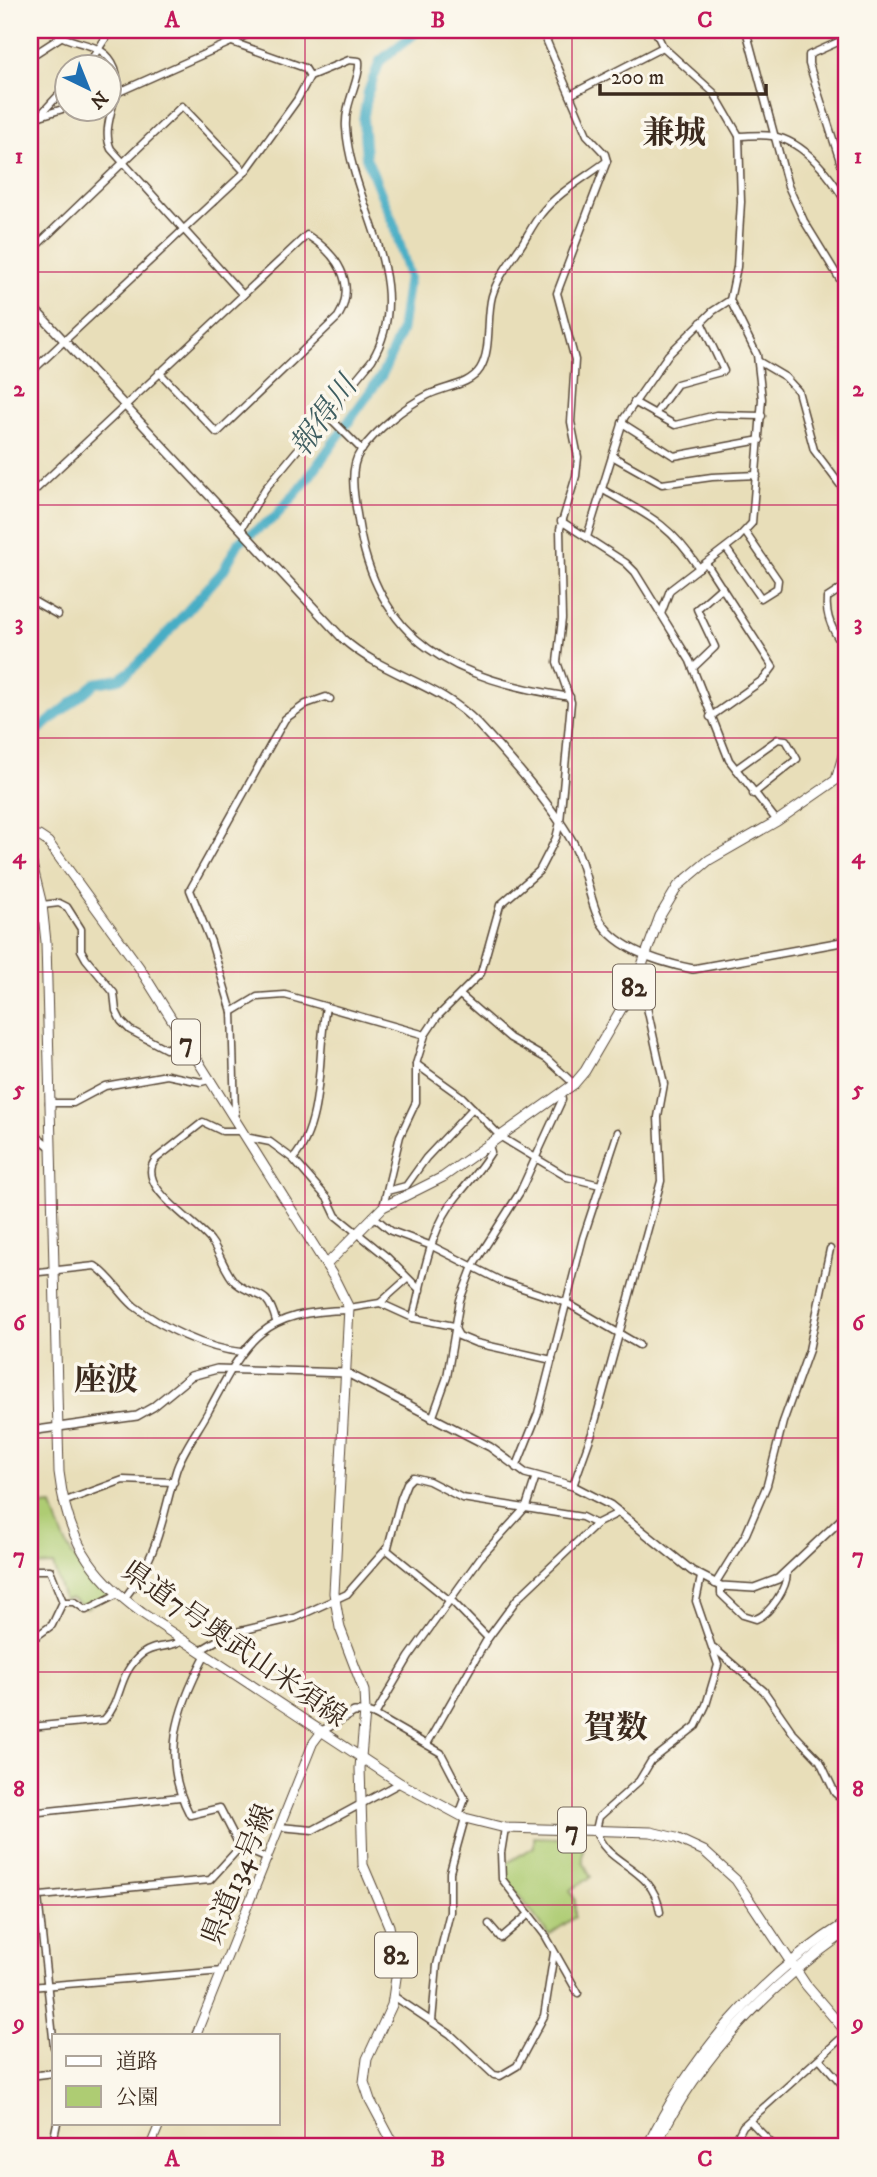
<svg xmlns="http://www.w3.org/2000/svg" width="877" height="2177" font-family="'IM FELL DW Pica','Noto Serif JP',serif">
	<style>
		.green { fill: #aecc73; stroke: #747b48; stroke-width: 2 }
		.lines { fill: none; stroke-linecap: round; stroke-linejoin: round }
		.river { stroke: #46adc5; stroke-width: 10 }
		.minor-casing { stroke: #554535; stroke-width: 9 }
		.tertiary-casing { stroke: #554535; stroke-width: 10 }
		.secondary-casing { stroke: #554535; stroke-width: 10 }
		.primary-casing { stroke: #554535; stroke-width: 11 }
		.minor { stroke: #fff; stroke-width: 6 }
		.tertiary { stroke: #fff; stroke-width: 7 }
		.secondary { stroke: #fff; stroke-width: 8 }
		.primary { stroke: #fff; stroke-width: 9 }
		.grid { fill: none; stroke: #c2185b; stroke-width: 2; stroke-opacity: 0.55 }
		.labels { text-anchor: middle; stroke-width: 7; stroke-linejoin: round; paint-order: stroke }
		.shield { fill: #fbf7ec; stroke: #75685c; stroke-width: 2 }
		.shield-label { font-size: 26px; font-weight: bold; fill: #3b2a1e }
		.street-label { font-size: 28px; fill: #3b2a1e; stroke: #fbf7ec }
		.water-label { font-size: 30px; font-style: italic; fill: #3f5e61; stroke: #fbf7ec }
		.quarter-label { font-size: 32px; font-weight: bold; fill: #3b2a1e; stroke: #fbf7ec }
		.neatline { fill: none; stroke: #c2185b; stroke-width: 2.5 }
		.grid-label { font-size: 23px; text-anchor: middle; font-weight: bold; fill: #c2185b }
	</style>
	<rect width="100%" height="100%" fill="#fbf7ec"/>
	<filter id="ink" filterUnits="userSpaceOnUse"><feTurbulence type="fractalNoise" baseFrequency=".0143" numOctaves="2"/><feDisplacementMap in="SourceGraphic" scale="14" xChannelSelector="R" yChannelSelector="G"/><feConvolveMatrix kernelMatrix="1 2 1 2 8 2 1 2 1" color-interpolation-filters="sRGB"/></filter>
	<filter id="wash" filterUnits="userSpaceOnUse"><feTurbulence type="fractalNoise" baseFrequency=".00686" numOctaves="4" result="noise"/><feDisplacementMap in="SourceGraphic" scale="28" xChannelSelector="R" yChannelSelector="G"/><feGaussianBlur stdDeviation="1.57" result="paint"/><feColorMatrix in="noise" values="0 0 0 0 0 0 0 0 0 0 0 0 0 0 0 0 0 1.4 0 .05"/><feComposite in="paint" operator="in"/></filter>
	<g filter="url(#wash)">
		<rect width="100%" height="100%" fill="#e8deb9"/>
		<g class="green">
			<path d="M52 1505C63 1543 76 1571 109 1595L86 1608 71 1598 64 1600 53 1565 30 1566V1507Z"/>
			<path d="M534 1837 579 1839 583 1844V1861L591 1877 570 1890 575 1900V1917L549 1935 506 1879 505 1864 534 1847Z"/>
		</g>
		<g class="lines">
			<path class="river" d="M30 737 96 683 119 679 129 672 155 647 223 571 239 542 274 518 306 481 382 375 401 332 409 277 395 228 366 157 363 120 368 92 380 61 419 30"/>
		</g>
	</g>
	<g filter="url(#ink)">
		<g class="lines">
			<defs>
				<g id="minor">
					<path d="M52 30C72 48 104 39 115 68 124 93 99 124 111 149L243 295"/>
					<path d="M655 30 663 47 714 93 739 136 741 202 737 267 730 300 757 355 762 399 752 523 738 538 670 590 661 614"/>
					<path d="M746 30 788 186 804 221 847 291"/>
					<path d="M847 38 809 55V64L847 183"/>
					<path d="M232 42 305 68 310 76"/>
					<path d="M30 57 61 37"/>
					<path d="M87 66 111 30"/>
					<path d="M570 95 663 47"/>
					<path d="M110 96 258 30"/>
					<path d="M30 105 36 118"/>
					<path d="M41 114 66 87"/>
					<path d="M30 123 40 116 66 108"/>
					<path d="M739 136C749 136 761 134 772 136 805 141 832 178 847 204"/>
					<path d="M30 252 182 106 245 172"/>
					<path d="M758 361 785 377 798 391 814 450 847 494"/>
					<path d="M30 373 245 172 297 100 310 76 349 60 359 61C361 79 344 103 346 128 351 205 418 284 372 360L265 489 241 529"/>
					<path d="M634 402 675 425 716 415 762 416"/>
					<path d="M655 414 677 384 724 371 701 322"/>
					<path d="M327 415 362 450"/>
					<path d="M622 423 674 456 760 440"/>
					<path d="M612 456 662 484 712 477 757 475"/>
					<path d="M603 490C648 515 670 524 699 568"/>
					<path d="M30 495 307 235C336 253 358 283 338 317L217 433 159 372"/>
					<path d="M561 521 626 563 635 572 690 661 729 760 777 821"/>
					<path d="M587 537 624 418 668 355 713 311 730 300"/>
					<path d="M726 548 761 598 777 588 778 580 745 532"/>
					<path d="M706 563 773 667 764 679 710 717"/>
					<path d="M847 585 827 598C825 617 835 636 847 650"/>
					<path d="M30 599 58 615"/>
					<path d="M693 668 715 647 697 609 722 587"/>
					<path d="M570 697C456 679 377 645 358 520 355 501 348 469 360 452 376 430 404 407 428 395 445 386 469 386 480 369 492 350 486 318 492 296 497 279 508 265 518 250 526 239 532 225 541 214 557 193 586 177 607 161"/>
					<path d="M736 769 778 739 786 740 797 759 753 794"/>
					<path d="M42 905 59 903 67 907 81 929V950L86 959 114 993 116 1011 121 1021 130 1030 166 1049 184 1040"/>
					<path d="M460 995 510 1038 547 1059 574 1084"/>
					<path d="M232 1012 257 997 285 995 425 1035"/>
					<path d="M416 1064 462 1097 501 1137 567 1177 600 1185"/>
					<path d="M49 1103H73L105 1086 167 1075 201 1082 209 1080"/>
					<path d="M232 1115 235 1113 232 1012 211 942 190 890 285 719 306 704 326 697 330 699"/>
					<path d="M30 1130 50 1147"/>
					<path d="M241 1131H222L203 1122 156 1159C133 1186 197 1221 211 1241 220 1252 225 1273 236 1283 257 1300 267 1287 276 1321"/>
					<path d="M245 1137 270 1142 293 1159 328 1199 336 1216 387 1257 420 1290"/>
					<path d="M293 1159C325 1123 317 1053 326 1007"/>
					<path d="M387 1191 406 1186 426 1158 473 1108"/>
					<path d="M383 1207 400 1136 416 1102V1064L425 1035 437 1017 481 973 500 905 539 871 556 838 560 822 571 702 557 662 562 619 560 529 576 476 578 457 571 422 575 360 557 293 607 161 605 154 587 135 542 30"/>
					<path d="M373 1216 391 1231 432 1246 501 1281 567 1303 639 1345"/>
					<path d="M30 1273 95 1266C111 1276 120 1294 134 1306 162 1327 206 1349 241 1352"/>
					<path d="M380 1303 413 1318 454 1326"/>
					<path d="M349 1308 380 1303 407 1279"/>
					<path d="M413 1318C423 1278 430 1227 458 1195 470 1181 481 1168 491 1152L489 1146"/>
					<path d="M454 1327 459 1336 476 1343 552 1360"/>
					<path d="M432 1419 447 1377 460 1300 473 1266 520 1192 562 1100 561 1095"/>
					<path d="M516 1468 538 1413 583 1238 618 1132"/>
					<path d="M573 1486 592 1433 661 1181 658 1117 664 1084 646 1003 634 987"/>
					<path d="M63 1502 123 1480 174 1482"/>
					<path d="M386 1549 450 1601"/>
					<path d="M30 1570H50L63 1602"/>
					<path d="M715 1584 746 1534 767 1485 783 1422 809 1350 830 1249"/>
					<path d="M721 1586V1594L743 1615 756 1619C771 1613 787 1588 787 1572"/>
					<path d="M124 1599C160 1553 160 1524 176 1471 182 1451 199 1429 209 1410 247 1339 261 1311 349 1310"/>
					<path d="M451 1600 488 1638"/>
					<path d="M30 1641 52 1625 63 1602H75L86 1610 118 1594"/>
					<path d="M714 1648 764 1691 793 1733 820 1761 835 1793 847 1803"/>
					<path d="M199 1651 228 1634 295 1618 347 1594 388 1547 401 1498 407 1483 413 1477 429 1481 462 1498 582 1517 596 1524"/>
					<path d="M205 1656C177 1709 160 1759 190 1815L220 1808 240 1847 268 1859"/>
					<path d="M365 1712 375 1715 441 1753 465 1799 459 1815"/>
					<path d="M375 1715 409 1657 480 1558 526 1507 536 1476"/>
					<path d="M30 1727 104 1720C123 1700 117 1674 142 1654 154 1644 171 1649 182 1640"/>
					<path d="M427 1744 486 1641 517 1599 596 1524 620 1512"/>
					<path d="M843 1799 847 1785"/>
					<path d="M30 1813 180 1797"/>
					<path d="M30 1822 54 2047"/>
					<path d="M280 1827 313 1830 400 1783"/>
					<path d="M505 1828 501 1853 502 1879 545 1935 578 1993"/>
					<path d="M30 1897 210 1880 240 1847"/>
					<path d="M660 1912C653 1864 605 1867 596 1830L599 1817 639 1781 651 1761 696 1726 706 1705 718 1665 696 1601 701 1577"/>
					<path d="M489 1924 501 1938 529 1914"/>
					<path d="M30 1987 223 1971"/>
					<path d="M395 1997 450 2034 494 2075 500 2076 517 2066 544 2016 554 1953"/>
					<path d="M432 2021 437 1965 450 1912V1872L465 1818"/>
					<path d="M820 2059 847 2090"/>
					<path d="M30 2076 54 2073"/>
					<path d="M751 2122 775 2147"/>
					<path d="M52 2147 57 2123"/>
					<path d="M732 2147 743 2126 847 2033"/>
				</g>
				<g id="tertiary">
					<path d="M30 304 343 639C384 676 440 683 478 724 507 755 547 800 569 836 584 859 586 886 596 912 609 948 659 962 693 969L847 941"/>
					<path d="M30 1431 137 1416 153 1407 191 1376 217 1369 347 1373 490 1447 525 1473 573 1486 610 1505 692 1571 721 1586 754 1588 778 1579 847 1514"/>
					<path d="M322 1731 354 1712H365"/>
				</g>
				<g id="secondary">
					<path d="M196 2035 313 1743 322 1731"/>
					<path d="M150 2147 160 2123"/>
				</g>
				<g id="primary">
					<path d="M30 836H39L48 842 139 967 333 1276 349 1308 334 1593 340 1628 364 1691 365 1712 360 1768 363 1865 389 1926 397 1971 392 2005 367 2059 364 2082 370 2100 395 2147"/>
					<path d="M30 856 42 905 46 942 59 1472C67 1538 89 1574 142 1613L400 1783 465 1818 505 1828 651 1832 676 1838 704 1851 736 1880 806 1985 847 2033"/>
					<path d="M326 1265 383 1207 443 1177 574 1084 585 1071 634 987 660 916 678 886 709 860 777 821 836 780 847 742"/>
					<path d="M647 2147C691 2055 760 1976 847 1922"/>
					<path d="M655 2147C698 2057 766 1988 847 1931"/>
				</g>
			</defs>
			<use href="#minor" class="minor-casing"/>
			<use href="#tertiary" class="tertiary-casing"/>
			<use href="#secondary" class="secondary-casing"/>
			<use href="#primary" class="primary-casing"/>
			<use href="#minor" class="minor"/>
			<use href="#tertiary" class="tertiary"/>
			<use href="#secondary" class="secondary"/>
			<use href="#primary" class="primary"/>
		</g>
	</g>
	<path class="grid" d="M305 30V2147M572 30V2147M30 272H847M30 505H847M30 738H847M30 972H847M30 1205H847M30 1438H847M30 1672H847M30 1905H847"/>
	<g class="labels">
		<g class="shield">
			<rect x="613" y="964.5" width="42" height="45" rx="5"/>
			<rect x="172" y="1019.5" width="28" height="45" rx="5"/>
			<rect x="558" y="1807.5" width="28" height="45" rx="5"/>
			<rect x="375" y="1932.5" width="42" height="45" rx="5"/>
		</g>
		<g class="shield-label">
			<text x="634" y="996">82</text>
			<text x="186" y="1051">7</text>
			<text x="572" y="1839">7</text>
			<text x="396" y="1964">82</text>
		</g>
		<g class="street-label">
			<text transform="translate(235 1643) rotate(35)" y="10">県道7号奥武山米須線</text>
			<text transform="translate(237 1874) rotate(-68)" y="10">県道134号線</text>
		</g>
		<g class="water-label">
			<text transform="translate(323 416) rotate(-54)" y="10">報得川</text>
		</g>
		<g class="quarter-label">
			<text x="674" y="143">兼城</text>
			<text x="106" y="1390">座波</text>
			<text x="616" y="1738">賀数</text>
		</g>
	</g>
	<rect width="877" height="2177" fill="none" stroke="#fbf7ec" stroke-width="77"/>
	<rect x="52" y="2034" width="228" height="91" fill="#fbf7ec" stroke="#aea59a" stroke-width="2"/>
	<rect x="66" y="2056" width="35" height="10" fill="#ffffff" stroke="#aea59a" stroke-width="2"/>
	<text x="116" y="2068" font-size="21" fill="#3b2a1e">道路</text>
	<rect x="66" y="2086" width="35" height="21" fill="#aecc73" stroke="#aea59a" stroke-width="2"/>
	<text x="116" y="2104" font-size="21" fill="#3b2a1e">公園</text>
	<g transform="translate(88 88) rotate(137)"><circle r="33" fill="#fbf7ec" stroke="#aea59a" stroke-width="2"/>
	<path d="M0-5L12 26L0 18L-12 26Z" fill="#1f6fb2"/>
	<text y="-10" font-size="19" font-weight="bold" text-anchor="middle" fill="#3b2a1e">N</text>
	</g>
	<path d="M600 84v10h166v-10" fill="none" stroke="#3b2a1e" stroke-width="3.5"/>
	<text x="611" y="84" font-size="21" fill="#3b2a1e" stroke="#fbf7ec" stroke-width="5" paint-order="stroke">200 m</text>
	<rect x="38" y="38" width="800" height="2100" class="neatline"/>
	<g class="grid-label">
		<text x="172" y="27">A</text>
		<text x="438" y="27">B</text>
		<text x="705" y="27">C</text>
		<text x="19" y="163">1</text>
		<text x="858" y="163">1</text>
		<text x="19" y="396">2</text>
		<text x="858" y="396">2</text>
		<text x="19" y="630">3</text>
		<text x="858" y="630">3</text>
		<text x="19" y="863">4</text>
		<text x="858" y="863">4</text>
		<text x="19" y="1096">5</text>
		<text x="858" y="1096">5</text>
		<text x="19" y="1330">6</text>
		<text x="858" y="1330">6</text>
		<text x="19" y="1563">7</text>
		<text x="858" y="1563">7</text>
		<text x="19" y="1796">8</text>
		<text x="858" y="1796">8</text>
		<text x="19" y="2030">9</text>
		<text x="858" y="2030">9</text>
		<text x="172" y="2166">A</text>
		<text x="438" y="2166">B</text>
		<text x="705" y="2166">C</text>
	</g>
</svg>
